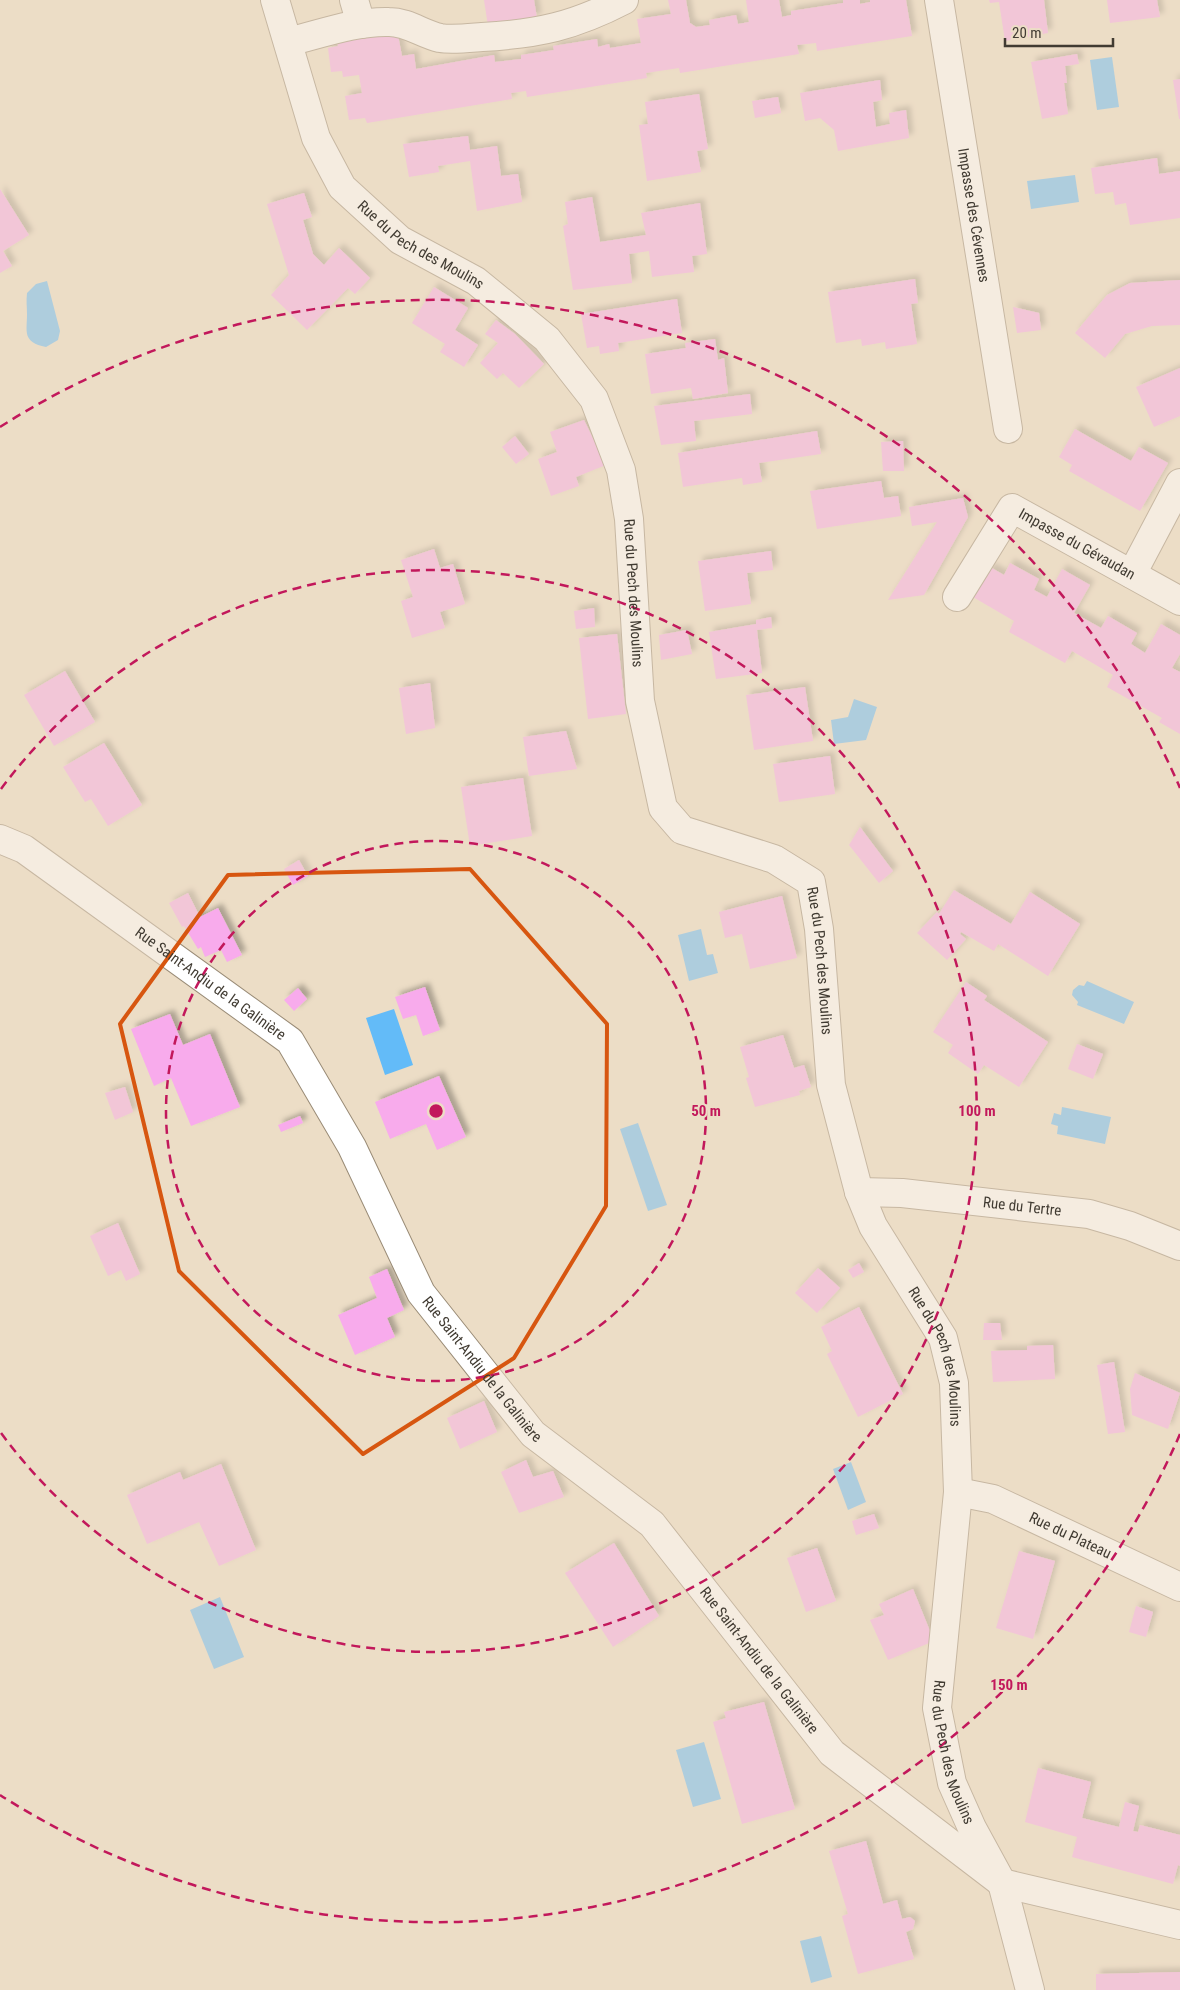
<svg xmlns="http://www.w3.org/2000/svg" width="1180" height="1990" font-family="'Roboto Condensed',sans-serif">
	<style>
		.water { fill: #63bbf8 }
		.building { fill: #f8abec; filter: url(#shadow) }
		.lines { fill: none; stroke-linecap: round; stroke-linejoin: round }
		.minor-casing { stroke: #998b76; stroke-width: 30 }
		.minor { stroke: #fff; stroke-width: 28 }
		.marked { fill: none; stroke: #d75610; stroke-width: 4; stroke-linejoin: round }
		.ring { fill: none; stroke: #c2185b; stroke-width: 2.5; stroke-dasharray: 9 6 }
		.labels { text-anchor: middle; stroke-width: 4; stroke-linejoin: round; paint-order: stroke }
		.street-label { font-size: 15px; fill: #413b32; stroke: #ecddc6 }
		.centre { fill: #c2185b; stroke: #ecddc6; stroke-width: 2.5 }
		.ring-label { font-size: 15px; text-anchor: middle; font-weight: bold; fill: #c2185b; stroke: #ecddc6; stroke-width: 4; stroke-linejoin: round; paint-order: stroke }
	</style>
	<defs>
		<filter id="shadow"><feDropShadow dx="4.5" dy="-4.5" stdDeviation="2.5" flood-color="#0004"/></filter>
	</defs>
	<rect width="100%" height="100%" fill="#ecddc6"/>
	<g class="water">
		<path d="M1112 57 1119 107 1097 110 1090 60Z"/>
		<path d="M1075 175 1079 202 1031 209 1027 181Z"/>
		<path d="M47 281 60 331 58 340 46 347C22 342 27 332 27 314 27 307 26 301 27 293L36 284Z"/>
		<path d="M854 699 877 707 866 740 834 744 831 720 848 717Z"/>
		<path d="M701 929 707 955 713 954 718 973 689 981 678 935Z"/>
		<path d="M1087 981 1134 1002 1124 1024 1077 1005 1078 1002 1072 995 1073 990 1079 985 1084 986Z"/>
		<path d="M394 1009 413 1065 385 1075 366 1018Z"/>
		<path d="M1062 1107 1111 1117 1105 1144 1057 1134 1058 1126 1051 1124 1054 1113 1061 1115Z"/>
		<path d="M638 1123 667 1205 648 1211 620 1129Z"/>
		<path d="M851 1462 866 1502 848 1510 833 1469Z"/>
		<path d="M220 1597 244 1657 214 1669 190 1610Z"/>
		<path d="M704 1742 721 1799 693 1807 676 1750Z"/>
		<path d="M821 1936 832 1977 811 1983 800 1941Z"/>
	</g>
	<g class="building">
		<path d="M484 0H534L537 18 488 26Z"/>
		<path d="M668 0H686L690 23 696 27 710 25 709 20 736 15 738 24 749 22 746 0H779L782 17 791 15V11L843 3V0H860V4L870 2V0H906L912 36 817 51 816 43 797 45 799 54 680 73 679 68 646 73 647 78 527 97 526 91 511 93 512 99 367 123 365 118 349 120 345 96 362 93 359 75 343 77 342 71 331 72 328 48 338 46 337 40 397 30 402 56 414 54 416 69 494 55 495 62 521 59V55L554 50 553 46 597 39 598 47 609 44 610 48 641 43 637 19 671 14Z"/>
		<path d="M989 0H1044L1048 33 1005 41 999 2 990 3Z"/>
		<path d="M1107 0H1157L1160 17 1110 23Z"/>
		<path d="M1077 54 1079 64 1065 66 1067 83H1064L1068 114 1042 119 1031 62Z"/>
		<path d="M1180 79V119H1179L1173 80Z"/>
		<path d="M880 80 882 100 873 102 876 127 890 124 889 113 906 110 909 138 838 151 834 130 820 118 805 121 800 93Z"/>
		<path d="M699 94 708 149 697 151 701 172 647 181 639 125 648 124 645 102Z"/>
		<path d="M778 97 781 113 755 118 752 101Z"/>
		<path d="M468 136 470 150 497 146 501 176 518 174 522 202 477 211 470 161 438 166 439 172 409 177 403 144Z"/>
		<path d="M1157 158 1159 174 1180 171V218L1130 225 1126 203 1115 205 1113 192 1095 194 1091 168Z"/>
		<path d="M0 189 29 235 3 251 12 266 0 273Z"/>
		<path d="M304 193 312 217 303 220 313 254 324 265 339 248 370 278 355 294 348 288 307 330 271 295 289 275 267 204Z"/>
		<path d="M592 197 600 242 646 235 641 213 700 203 707 254 692 256 694 272 652 277 649 251 629 254 632 283 573 290 563 226 568 224 565 202Z"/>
		<path d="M915 279 918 303 911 304 917 344 886 349 885 342 862 346 861 339 836 343 828 292Z"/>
		<path d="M1180 280V325L1152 326 1125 334 1105 358 1075 333 1107 295 1130 283Z"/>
		<path d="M434 287 468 308 455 330 478 345 464 367 440 352 445 344 412 323Z"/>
		<path d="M677 299 682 333 618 343 619 351 600 354 599 346 587 348 581 314Z"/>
		<path d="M1013 307 1039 313 1041 330 1017 333Z"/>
		<path d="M496 320 515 334 544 364 519 388 503 373 497 379 480 363 498 343 485 334Z"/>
		<path d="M715 339 718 360 724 358 728 393 693 399 691 388 651 394 645 354 686 348 685 343Z"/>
		<path d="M1180 368V416L1154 427 1136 387Z"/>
		<path d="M750 394 752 414 694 421 696 441 661 445 654 406Z"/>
		<path d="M584 420 606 465 576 477 579 486 551 496 538 459 557 452 550 432Z"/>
		<path d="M1075 429 1131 461 1139 447 1168 463 1140 511 1069 471 1072 465 1059 457Z"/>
		<path d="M817 431 821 454 759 463 762 482 743 485 742 478 683 487 678 453Z"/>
		<path d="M515 436 529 454 516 464 502 447Z"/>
		<path d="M903 441 904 471H883L881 442Z"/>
		<path d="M881 481 884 498 898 496 901 516 817 529 810 491Z"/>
		<path d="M963 498 968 517 924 595 888 600 937 522 912 526 909 507Z"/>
		<path d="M434 549 440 568 453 564 465 604 440 612 445 628 412 638 401 601 413 597 401 560Z"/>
		<path d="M771 551 773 570 747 573 751 604 705 611 698 561Z"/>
		<path d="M1010 563 1039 579 1034 590 1047 597 1062 569 1090 585 1074 613 1101 628 1108 616 1137 633 1131 644 1145 653 1161 624 1180 635V654L1172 668 1180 672V734L1159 722 1162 718 1107 687 1113 675 1072 651 1065 663 1009 632 1014 621 973 597 990 567 1004 575Z"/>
		<path d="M594 608 595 627 576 629 574 611Z"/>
		<path d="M771 617 772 628 757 630 762 673 716 679 709 632 756 624V620Z"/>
		<path d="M687 630 692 654 661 660 659 635Z"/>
		<path d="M617 634 626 714 588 719 579 638Z"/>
		<path d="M65 671 95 722 54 746 24 695Z"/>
		<path d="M430 683 435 728 406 734 399 688Z"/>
		<path d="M805 687 813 741 754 750 746 695Z"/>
		<path d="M566 731 577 769 529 776 523 737Z"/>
		<path d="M104 743 142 805 108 826 91 799 85 802 63 767Z"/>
		<path d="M830 756 835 794 779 802 773 764Z"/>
		<path d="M523 778 532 836 470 846 461 787Z"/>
		<path d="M860 827 893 871 879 883 849 845Z"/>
		<path d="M299 860 308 876 293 885 284 869Z"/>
		<path d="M954 890 1011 924 1030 892 1080 924 1048 976 998 944 994 951 961 932 960 934 966 939 947 960 917 933 937 912 939 914Z"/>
		<path d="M188 893 200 917 218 908 242 955 227 962 221 950 205 957 201 947 198 949 184 926 182 927 169 903Z"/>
		<path d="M782 896 797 958 750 969 742 934 725 938 719 912Z"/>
		<path d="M966 982 987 996 984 1000 1048 1042 1019 1087 984 1065 978 1074 948 1053 953 1045 933 1032Z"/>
		<path d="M425 987 440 1030 423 1036 416 1015 403 1019 395 997Z"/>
		<path d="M298 988 307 999 294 1011 284 1000Z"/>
		<path d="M170 1014 183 1045 210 1034 240 1107 191 1126 171 1078 154 1086 131 1029Z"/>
		<path d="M783 1035 794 1068 804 1065 811 1087 799 1091 800 1095 755 1107 746 1078 749 1077 740 1047Z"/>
		<path d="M1077 1044 1103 1054 1093 1079 1068 1069Z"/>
		<path d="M439 1076 466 1137 437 1150 426 1124 390 1139 375 1102Z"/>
		<path d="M125 1087 133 1112 115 1120 105 1093Z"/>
		<path d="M300 1116 303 1123 281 1132 278 1125Z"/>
		<path d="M118 1223 140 1274 126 1281 121 1270 108 1276 90 1236Z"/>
		<path d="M859 1263 864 1272 853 1278 848 1270Z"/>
		<path d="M818 1268 840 1288 817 1313 795 1293Z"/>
		<path d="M387 1269 404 1310 387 1318 395 1337 355 1355 338 1315 377 1298 369 1277Z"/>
		<path d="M859 1307 903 1394 858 1417 827 1354 832 1351 821 1327Z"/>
		<path d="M984 1323H1000L1002 1340H983Z"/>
		<path d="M1053 1345 1055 1379 993 1382 991 1351 1027 1350V1346Z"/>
		<path d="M1114 1362 1125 1432 1108 1434 1097 1365Z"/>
		<path d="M1135 1373 1180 1393 1168 1429 1132 1415 1130 1389Z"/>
		<path d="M484 1401 497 1432 460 1449 447 1418Z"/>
		<path d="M526 1460 533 1477 553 1471 564 1497 519 1513 501 1472Z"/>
		<path d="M221 1464 256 1550 219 1566 199 1522 147 1544 127 1495 180 1472 183 1480Z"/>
		<path d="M874 1514 879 1528 856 1535 852 1521Z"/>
		<path d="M614 1543 659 1616 613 1647 565 1573Z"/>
		<path d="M817 1548 836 1601 806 1612 787 1558Z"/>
		<path d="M1019 1551 1055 1561 1033 1639 996 1628Z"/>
		<path d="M913 1589 934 1641 888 1660 870 1620 884 1615 879 1604Z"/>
		<path d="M1136 1606 1153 1612 1146 1637 1129 1632Z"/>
		<path d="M764 1702 795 1809 742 1824 713 1722 726 1718 724 1712Z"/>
		<path d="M1038 1768 1091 1782 1082 1818 1119 1827 1125 1802 1139 1806 1133 1831 1138 1832 1140 1825 1180 1835V1866L1178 1865 1173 1884 1072 1857 1077 1837 1025 1822Z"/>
		<path d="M866 1841 883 1904 897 1900 902 1919 910 1917 915 1921 913 1929 906 1932 914 1959 858 1974 842 1916 848 1914 829 1851Z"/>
		<path d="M1180 1972V1990H1096V1974Z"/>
	</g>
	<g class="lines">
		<defs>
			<g id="minor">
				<path id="s1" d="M275 0 316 138 342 187 400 240 476 281 547 339 594 399 621 470 629 519 640 701 663 808 682 830 774 859 811 882 819 929 831 1085 859 1192 873 1226 943 1338 954 1383 958 1492 937 1708 952 1783 972 1828 1002 1883 1030 1990"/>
				<path d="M354 0 361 24"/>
				<path id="s2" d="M939 0 1008 429"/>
				<path d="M288 42C321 34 355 21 389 22 408 22 422 34 440 38 452 40 469 38 482 37 538 34 574 26 624 0"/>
				<path d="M1132 574 1180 483"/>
				<path id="s3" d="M957 597 1012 508 1180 601"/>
				<path id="s4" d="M0 839 24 849 290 1041 352 1147 421 1293 533 1434 652 1524 832 1753 1002 1883 1180 1925"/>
				<path id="s5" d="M859 1192 902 1193 1089 1214 1130 1226 1180 1246"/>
				<path id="s6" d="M958 1492 993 1499 1180 1587"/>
			</g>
		</defs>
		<use href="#minor" class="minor-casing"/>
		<use href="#minor" class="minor"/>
	</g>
	<path d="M0 0H1180V1990H0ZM470 869 607 1024 606 1206 514 1358 363 1454 179 1271 120 1024 228 875Z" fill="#ecddc6" fill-opacity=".55" fill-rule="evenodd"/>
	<path class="marked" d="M470 869 607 1024 606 1206 514 1358 363 1454 179 1271 120 1024 228 875Z"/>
	<g class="ring">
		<circle cx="436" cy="1111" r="270"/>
		<path d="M1 789A541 541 0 1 1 1 1433"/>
		<path d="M1180 1434A811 811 0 0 1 0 1795M0 427A811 811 0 0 1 1180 788"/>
	</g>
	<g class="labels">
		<g class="street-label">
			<text dy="5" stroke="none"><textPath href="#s2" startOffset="218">Impasse des Cévennes</textPath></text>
			<text dy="5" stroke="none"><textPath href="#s1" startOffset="298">Rue du Pech des Moulins</textPath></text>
			<text dy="5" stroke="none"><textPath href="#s3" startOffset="179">Impasse du Gévaudan</textPath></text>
			<text dy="5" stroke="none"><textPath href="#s1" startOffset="732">Rue du Pech des Moulins</textPath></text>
			<text dy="5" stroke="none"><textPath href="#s1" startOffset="1198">Rue du Pech des Moulins</textPath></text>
			<text dy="5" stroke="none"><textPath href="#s4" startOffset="256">Rue Saint-Andiu de la Galinière</textPath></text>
			<text dy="5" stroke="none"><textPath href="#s5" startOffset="164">Rue du Tertre</textPath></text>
			<text dy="5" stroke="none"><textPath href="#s1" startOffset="1618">Rue du Pech des Moulins</textPath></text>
			<text dy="5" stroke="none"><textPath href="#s4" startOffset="736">Rue Saint-Andiu de la Galinière</textPath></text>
			<text dy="5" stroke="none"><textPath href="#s6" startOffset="121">Rue du Plateau</textPath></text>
			<text dy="5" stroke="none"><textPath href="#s4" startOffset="1141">Rue Saint-Andiu de la Galinière</textPath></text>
			<text dy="5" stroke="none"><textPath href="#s1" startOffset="2021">Rue du Pech des Moulins</textPath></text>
		</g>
	</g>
	<circle cx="436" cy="1111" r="8" class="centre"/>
	<g class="ring-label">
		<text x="706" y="1116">50 m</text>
		<text x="977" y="1116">100 m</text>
		<text x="1009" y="1690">150 m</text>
	</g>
	<path d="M1005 38v8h108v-8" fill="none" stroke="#413b32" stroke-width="2.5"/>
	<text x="1012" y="38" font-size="15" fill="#413b32" stroke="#ecddc6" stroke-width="4" paint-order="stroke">20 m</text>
</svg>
